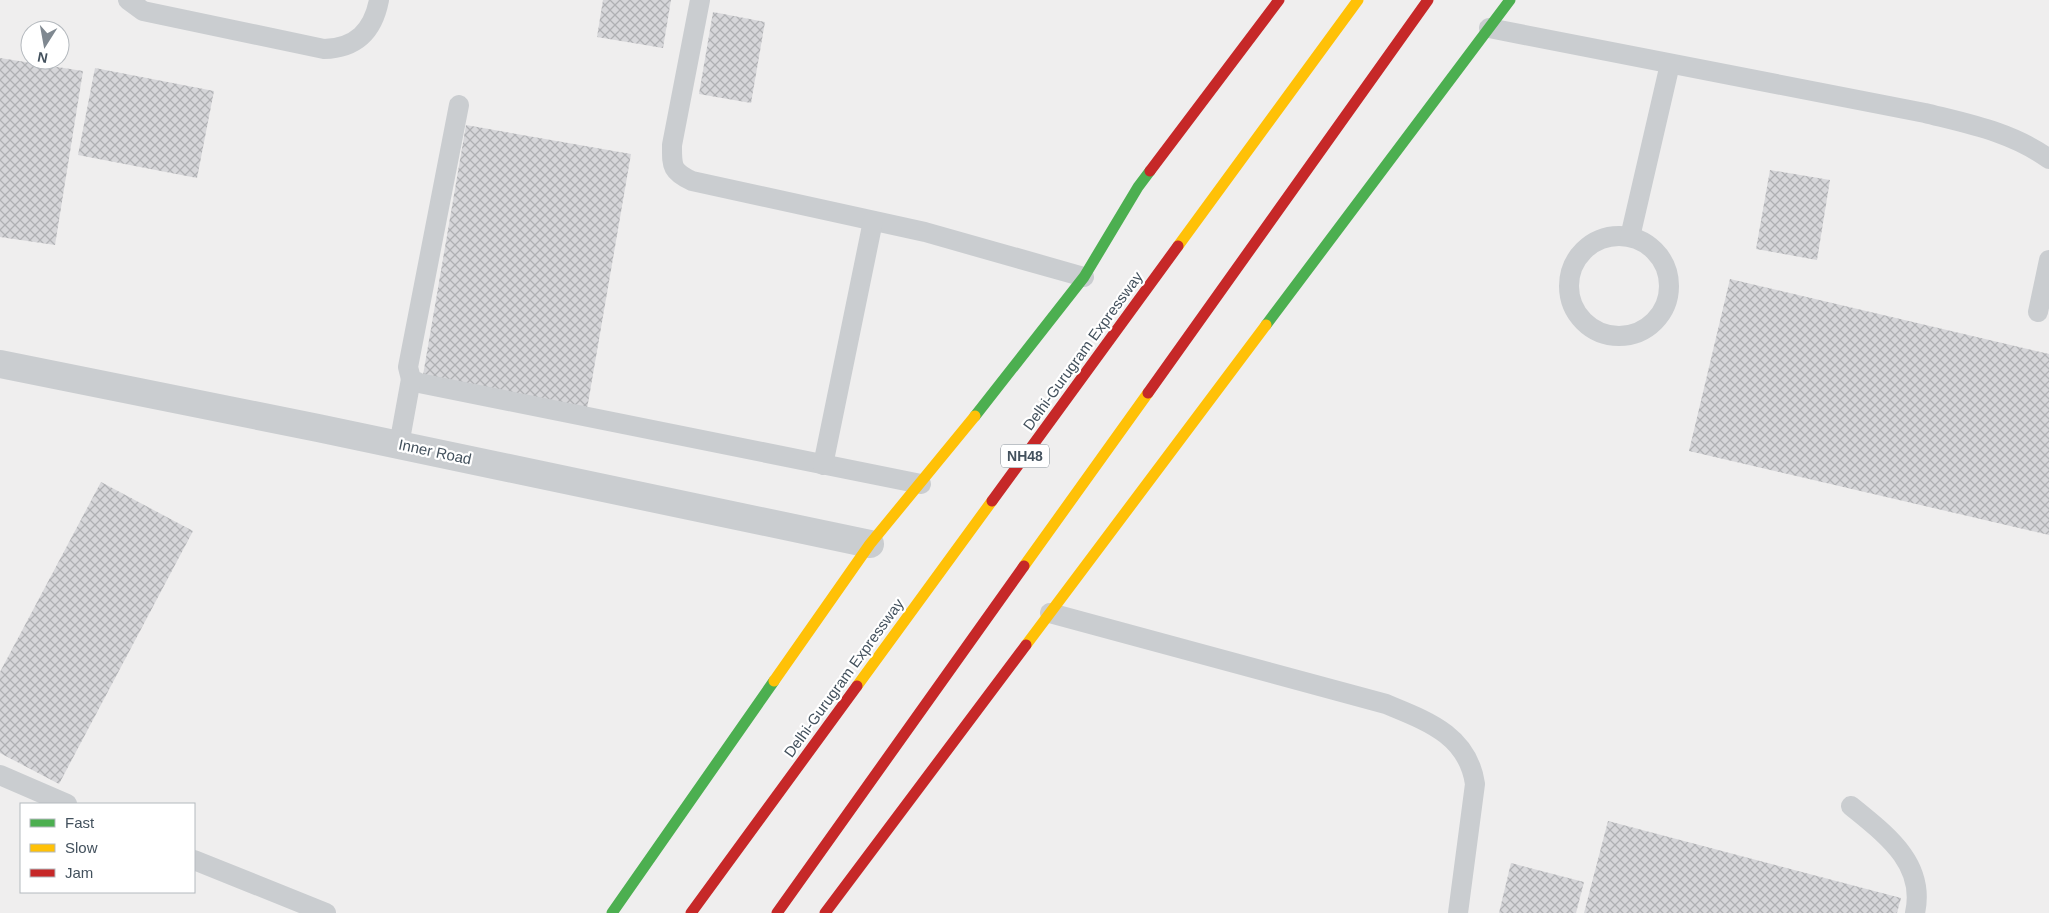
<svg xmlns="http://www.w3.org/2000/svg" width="2049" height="913" font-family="Arial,sans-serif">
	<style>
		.building { fill: url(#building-cross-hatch) }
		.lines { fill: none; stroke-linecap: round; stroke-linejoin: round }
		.lane { stroke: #cacdd0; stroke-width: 20 }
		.street { stroke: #cacdd0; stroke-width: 28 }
		.fast { stroke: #4caf50; stroke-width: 11 }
		.slow { stroke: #ffc107; stroke-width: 11 }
		.jam { stroke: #c62828; stroke-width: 11 }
		.labels { text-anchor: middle; stroke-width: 4.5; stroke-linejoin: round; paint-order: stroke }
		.shield { fill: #fff; stroke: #7b858e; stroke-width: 1 }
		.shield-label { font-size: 14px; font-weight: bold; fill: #43515d }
		.street-label { font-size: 15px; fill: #43515d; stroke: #fff }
	</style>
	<defs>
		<pattern id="building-cross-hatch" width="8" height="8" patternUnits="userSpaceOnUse" patternTransform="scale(1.25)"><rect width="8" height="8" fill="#d6d6d9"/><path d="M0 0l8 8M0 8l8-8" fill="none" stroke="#afb0b3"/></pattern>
	</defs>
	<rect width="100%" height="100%" fill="#efeeee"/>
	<g class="building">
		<path d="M603 0H671L663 48 597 37Z"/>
		<path d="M713 12 765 22 751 103 699 94Z"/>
		<path d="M0 58 83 71 55 245 0 237Z"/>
		<path d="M95 68 214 91 197 178 78 155Z"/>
		<path d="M466 125 631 154 587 409 422 381Z"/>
		<path d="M1770 170 1830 180 1817 260 1756 249Z"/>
		<path d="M1730 279 2049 354V535L1689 451Z"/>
		<path d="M101 482 193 531 59 784 0 753V672Z"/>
		<path d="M1608 821 1901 898 1897 913H1584Z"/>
		<path d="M1511 863 1584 882 1576 913H1499Z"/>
	</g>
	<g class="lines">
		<g class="lane">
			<path d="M128 0 143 11 324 49C356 48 373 31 379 0"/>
			<path d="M700 0 672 145C672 166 671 171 692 181L925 232 1084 277"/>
			<path d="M1489 28 1925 113C1969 124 2012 132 2049 159"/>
			<path d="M459 105 408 367 411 379 419 383 921 484"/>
			<circle cx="1619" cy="286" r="50"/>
			<path d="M1630 237 1670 64"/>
			<path d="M2038 312 2049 260"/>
			<path d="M399 445 411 379"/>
			<path d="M823 465 873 221"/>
			<path d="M1050 613 1386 704C1427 721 1468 735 1475 784L1458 913"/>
			<path d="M0 775 67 804"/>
			<path d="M1851 806C1885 834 1926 863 1915 913"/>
			<path d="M194 860 326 913"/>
		</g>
		<path class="street" d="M0 364 318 428 870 544"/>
		<g class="fast">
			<path d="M1266 325 1510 0"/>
			<path d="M975 416 1084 277 1138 187 1150 171"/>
			<path d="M612 913 774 681"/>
		</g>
		<g class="slow">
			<path d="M1178 246 1358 0"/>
			<path d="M1024 566 1148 393"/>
			<path d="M1026 645 1266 325"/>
			<path d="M774 681 870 544 975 416"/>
			<path d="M857 686 992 501"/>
		</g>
		<g class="jam">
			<path d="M1150 171 1279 0"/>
			<path d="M1148 393 1428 0"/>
			<path d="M992 501 1178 246"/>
			<path d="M691 913 857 686"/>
			<path d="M777 913 1024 566"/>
			<path d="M825 913 1026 645"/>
		</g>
	</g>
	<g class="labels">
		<rect class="shield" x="1001" y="444.5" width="48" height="23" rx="4"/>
		<g class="shield-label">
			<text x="1025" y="461">NH48</text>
		</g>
		<g class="street-label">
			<text transform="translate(1083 351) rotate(-54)" y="5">Delhi-Gurugram Expressway</text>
			<text transform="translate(435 452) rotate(12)" y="5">Inner Road</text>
			<text transform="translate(844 678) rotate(-54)" y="5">Delhi-Gurugram Expressway</text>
		</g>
	</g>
	<rect x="20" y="803" width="175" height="90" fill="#ffffff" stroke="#b4b9be"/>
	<rect x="30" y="819" width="25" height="8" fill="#4caf50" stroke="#b4b9be"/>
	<text x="65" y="828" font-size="15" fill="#43515d">Fast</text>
	<rect x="30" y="844" width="25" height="8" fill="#ffc107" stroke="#b4b9be"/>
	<text x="65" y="853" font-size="15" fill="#43515d">Slow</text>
	<rect x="30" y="869" width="25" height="8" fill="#c62828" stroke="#b4b9be"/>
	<text x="65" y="878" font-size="15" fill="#43515d">Jam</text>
	<g transform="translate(45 45) rotate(191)"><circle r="24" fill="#ffffff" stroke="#b4b9be"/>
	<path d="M0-4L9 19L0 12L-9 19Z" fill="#7f8890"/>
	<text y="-8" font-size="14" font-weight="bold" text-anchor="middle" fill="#43515d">N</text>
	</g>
</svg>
